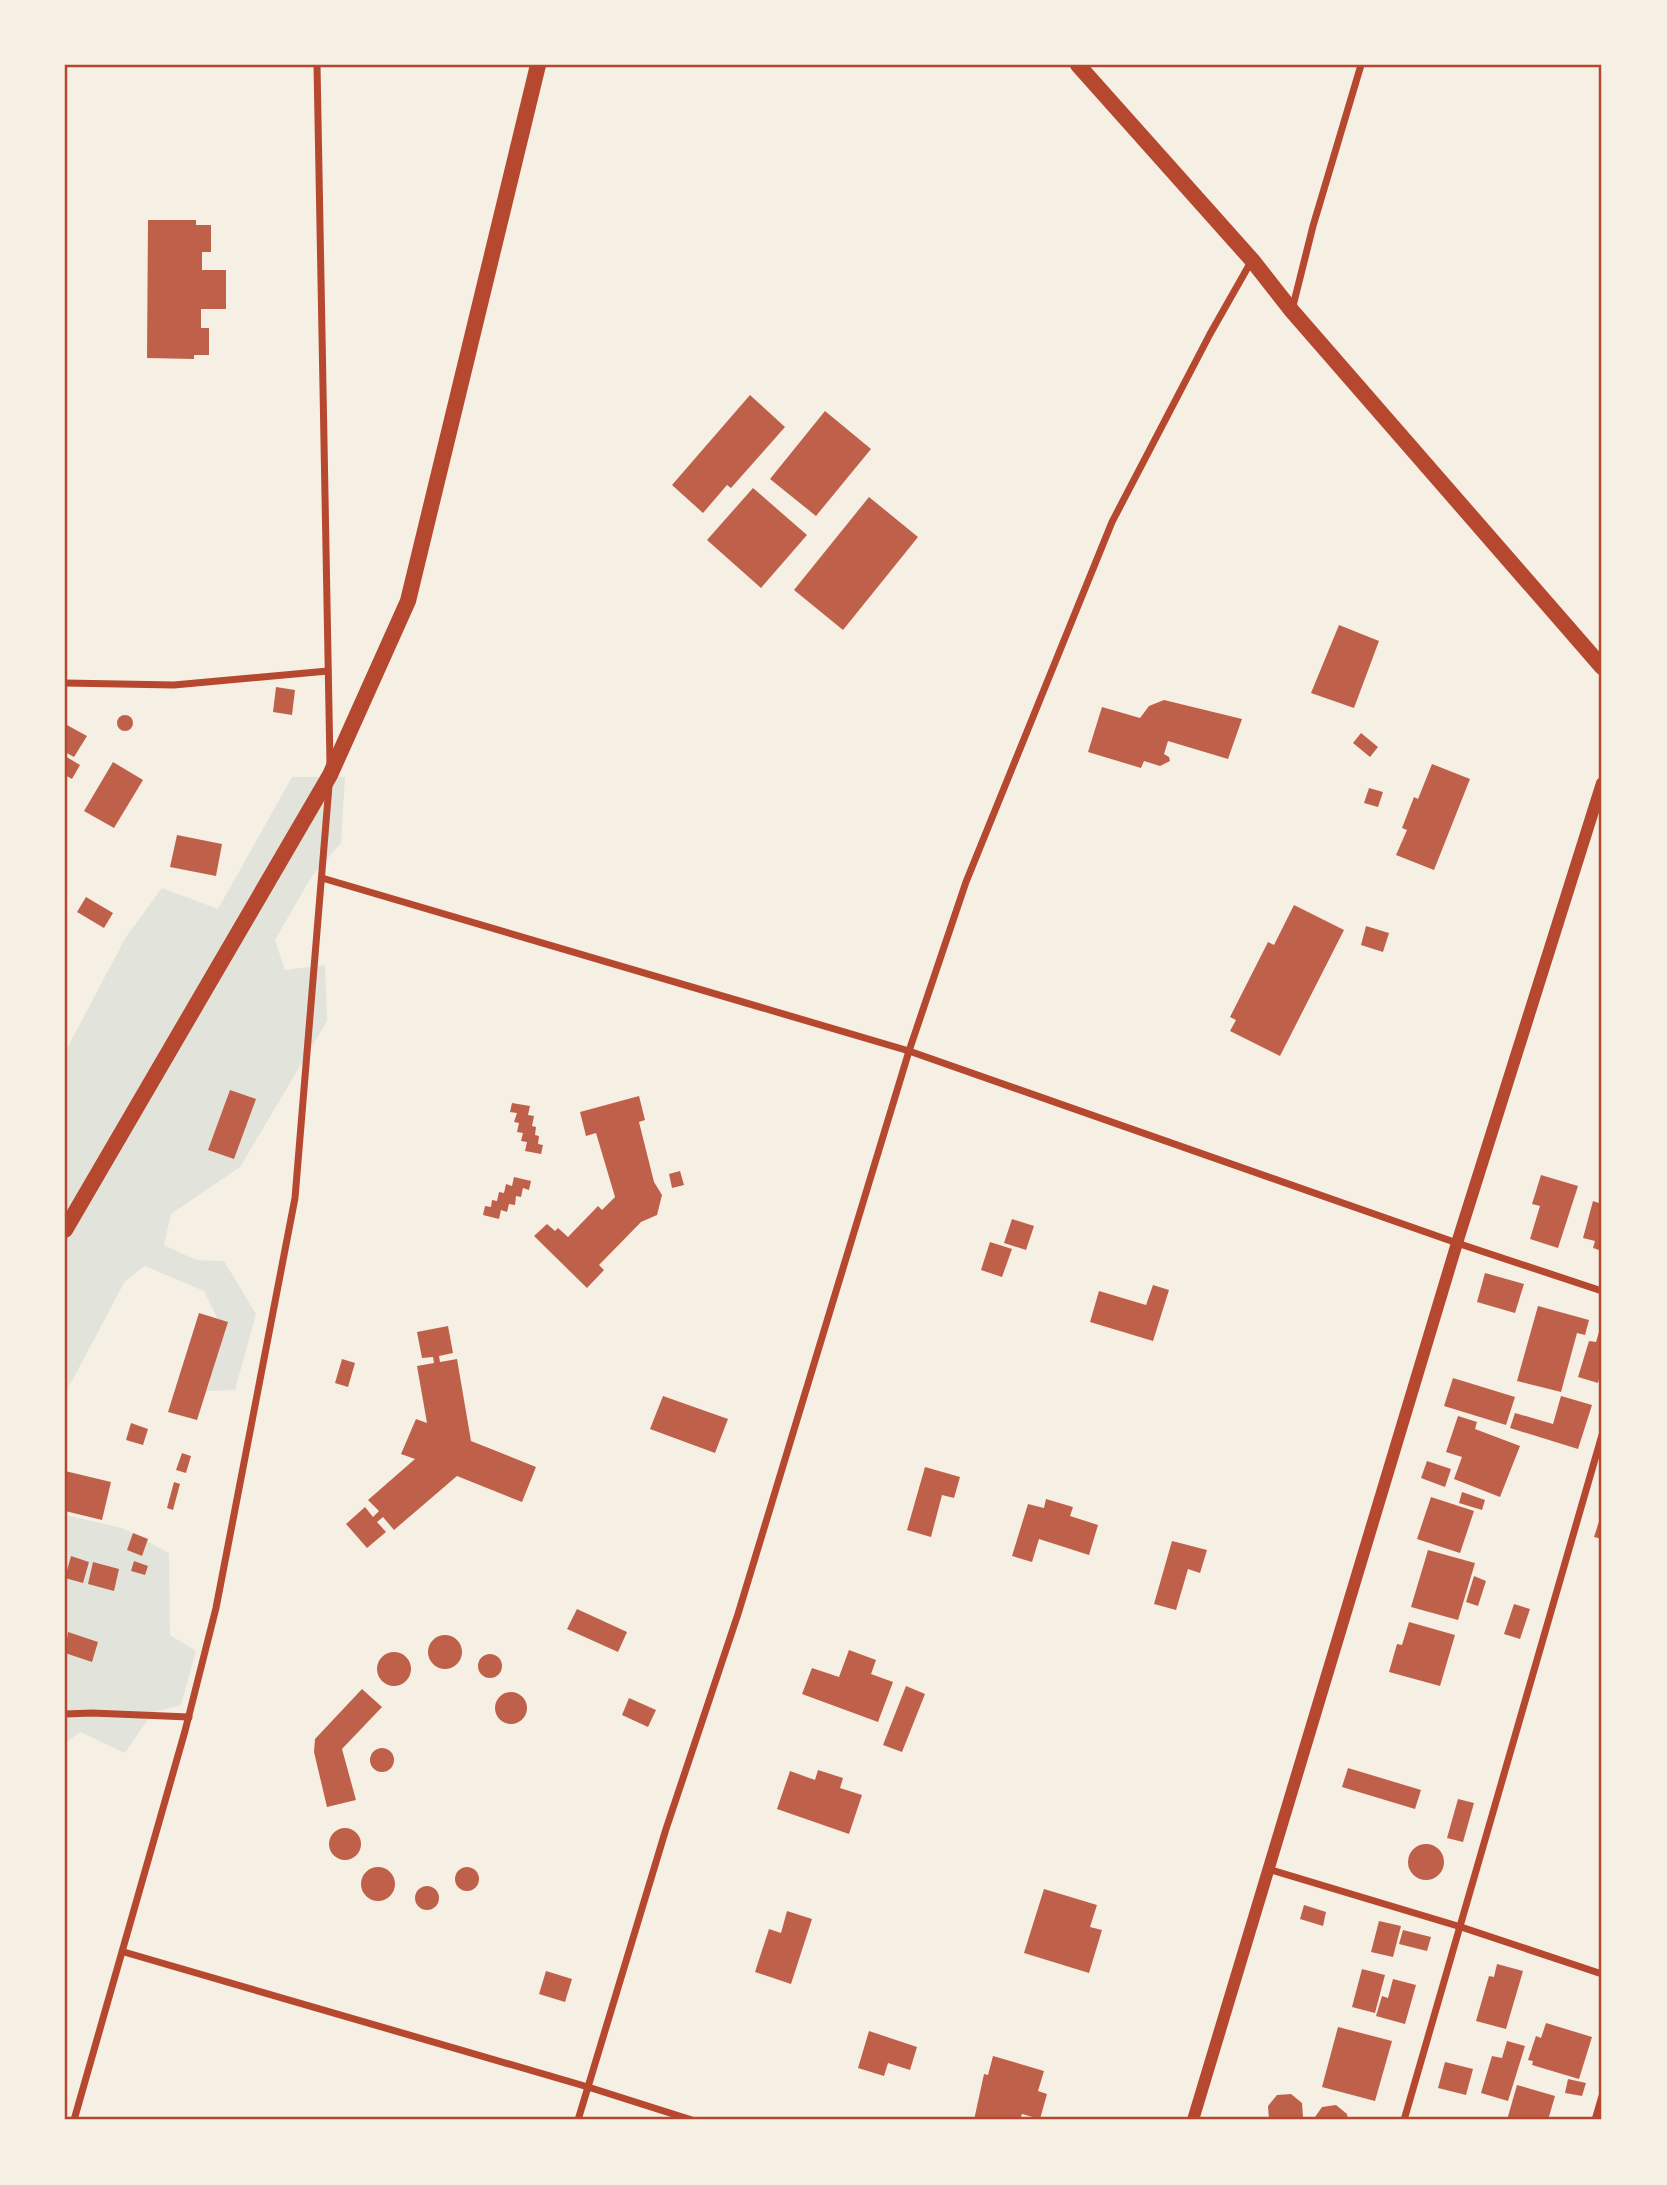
<svg xmlns="http://www.w3.org/2000/svg" width="1667" height="2185" font-family="'Work Sans',sans-serif">
	<style>
		.green { fill: #e2e4dc }
		.building { fill: #bf614a }
		.lines { fill: none; stroke-linecap: round; stroke-linejoin: round }
		.minor { stroke: #b5482f; stroke-width: 7 }
		.tertiary { stroke: #b5482f; stroke-width: 12 }
		.primary { stroke: #b5482f; stroke-width: 16 }
		.trunk { stroke: #b5482f; stroke-width: 16 }
		.neatline { fill: none; stroke: #b5482f; stroke-width: 2.5 }
	</style>
	<rect width="100%" height="100%" fill="#f6efe4"/>
	<g class="green">
		<path d="M292 777H345L341 843 312 876 275 940 285 970 325 965 327 1021 240 1167 171 1214 164 1245 196 1260 224 1261 256 1314 235 1390 207 1391 224 1332 204 1291 145 1266 125 1281 65 1394V1052L126 937 162 888 218 909Z"/>
		<path d="M65 1515 122 1528 169 1553 170 1635 196 1651 181 1705 152 1713 125 1753 80 1732 65 1743Z"/>
	</g>
	<g class="building">
		<path d="M148 220H196V225H211V252H202V270H226V309H201V328H209V355H194V359L147 358Z"/>
		<path d="M750 395 785 427 731 488 727 485 703 513 672 485Z"/>
		<path d="M825 411 871 449 816 516 770 479Z"/>
		<path d="M753 488 807 535 761 588 707 540Z"/>
		<path d="M869 497 918 537 843 630 794 590Z"/>
		<path d="M1339 625 1379 641 1354 708 1311 693Z"/>
		<path d="M276 687 295 690 292 715 273 712Z"/>
		<path d="M1164 700 1242 719 1228 759 1168 741 1164 754 1169 757 1170 761 1160 766 1144 761 1141 768 1088 752 1102 707 1140 718 1149 706Z"/>
		<circle cx="125" cy="723" r="8"/>
		<path d="M65 724 87 736 74 757 65 752Z"/>
		<path d="M1361 733 1378 747 1370 757 1353 743Z"/>
		<path d="M65 756 80 765 72 779 65 775Z"/>
		<path d="M113 762 143 780 114 828 84 811Z"/>
		<path d="M1432 764 1470 779 1434 870 1396 855 1407 830 1402 828 1414 797 1418 799Z"/>
		<path d="M1369 788 1383 792 1378 807 1364 803Z"/>
		<path d="M177 835 222 844 216 876 170 867Z"/>
		<path d="M86 897 113 913 104 928 77 912Z"/>
		<path d="M1294 905 1344 930 1280 1056 1230 1031 1236 1020 1230 1017 1268 942 1274 945Z"/>
		<path d="M1366 926 1389 933 1383 952 1361 945Z"/>
		<path d="M230 1090 256 1099 234 1159 208 1150Z"/>
		<path d="M639 1096 645 1120 639 1122 654 1182 662 1195 657 1215 641 1222 599 1265 604 1270 587 1288 534 1236 547 1224 555 1231 558 1228 568 1237 598 1206 602 1210 615 1197 596 1133 586 1136 580 1112Z"/>
		<path d="M512 1103 530 1106 528 1115 534 1116 532 1126 536 1127 535 1135 539 1136 538 1144 543 1145 541 1154 525 1151 527 1142 521 1141 523 1133 517 1132 519 1123 514 1122 517 1113 510 1112Z"/>
		<path d="M680 1171 684 1185 672 1188 669 1174Z"/>
		<path d="M1541 1175 1578 1186 1558 1248 1530 1239 1540 1206 1532 1204Z"/>
		<path d="M514 1177 531 1181 529 1190 523 1188 521 1197 516 1196 515 1205 509 1204 507 1212 501 1210 499 1219 483 1215 485 1206 491 1207 492 1200 497 1201 499 1192 504 1193 506 1184 512 1186Z"/>
		<path d="M1593 1201 1602 1204V1251L1593 1248 1595 1241 1583 1238Z"/>
		<path d="M1012 1219 1034 1226 1026 1250 1004 1243Z"/>
		<path d="M990 1242 1012 1249 1002 1277 981 1270Z"/>
		<path d="M1485 1273 1524 1284 1515 1313 1477 1302Z"/>
		<path d="M1153 1285 1169 1290 1153 1341 1090 1322 1099 1291 1146 1305Z"/>
		<path d="M1538 1306 1589 1320 1585 1335 1577 1333 1561 1392 1517 1381Z"/>
		<path d="M199 1313 228 1322 197 1420 168 1412Z"/>
		<path d="M1602 1322V1367L1598 1383 1578 1377 1589 1341 1596 1342Z"/>
		<path d="M448 1326 453 1353 439 1356 440 1362 457 1359 471 1441 536 1467 522 1502 457 1476 394 1530 383 1517 377 1522 386 1532 367 1548 346 1524 365 1507 373 1517 379 1511 368 1500 415 1459 401 1454 416 1419 427 1423 417 1366 434 1363 433 1357 422 1358 417 1332Z"/>
		<path d="M342 1359 355 1363 348 1387 335 1383Z"/>
		<path d="M1453 1378 1515 1397 1506 1425 1444 1406Z"/>
		<path d="M663 1396 728 1419 715 1453 650 1429Z"/>
		<path d="M1561 1396 1592 1405 1578 1449 1510 1428 1515 1413 1553 1424Z"/>
		<path d="M1458 1416 1477 1422 1475 1429 1520 1446 1500 1497 1454 1479 1462 1457 1446 1452Z"/>
		<path d="M131 1423 148 1429 143 1445 126 1440Z"/>
		<path d="M182 1453 191 1456 186 1473 176 1470Z"/>
		<path d="M1427 1461 1451 1469 1445 1487 1421 1478Z"/>
		<path d="M925 1467 960 1477 954 1498 942 1495 931 1537 907 1530Z"/>
		<path d="M65 1471 111 1482 102 1520 65 1511Z"/>
		<path d="M174 1482 180 1484 173 1510 167 1508Z"/>
		<path d="M1462 1492 1485 1500 1482 1510 1459 1503Z"/>
		<path d="M1431 1497 1474 1511 1460 1553 1417 1539Z"/>
		<path d="M1046 1499 1073 1507 1070 1516 1098 1525 1089 1555 1039 1539 1032 1562 1012 1556 1028 1504 1044 1508Z"/>
		<path d="M1602 1512V1539L1594 1537Z"/>
		<path d="M133 1533 148 1539 142 1556 127 1550Z"/>
		<path d="M1172 1541 1207 1550 1200 1573 1188 1569 1176 1610 1154 1604Z"/>
		<path d="M1428 1550 1475 1563 1458 1620 1411 1607Z"/>
		<path d="M71 1556 89 1562 83 1583 65 1578Z"/>
		<path d="M134 1561 148 1566 145 1575 131 1571Z"/>
		<path d="M93 1562 119 1569 114 1591 88 1584Z"/>
		<path d="M1474 1576 1486 1581 1478 1606 1466 1602Z"/>
		<path d="M1514 1604 1530 1609 1520 1639 1504 1634Z"/>
		<path d="M577 1609 627 1632 618 1652 567 1629Z"/>
		<path d="M1409 1622 1455 1635 1440 1686 1389 1672 1397 1644 1402 1645Z"/>
		<path d="M68 1632 98 1642 92 1662 65 1653Z"/>
		<circle cx="445" cy="1652" r="17"/>
		<path d="M849 1650 876 1660 871 1674 893 1682 878 1722 802 1694 812 1668 839 1677Z"/>
		<circle cx="394" cy="1669" r="17"/>
		<circle cx="490" cy="1666" r="12"/>
		<path d="M906 1686 925 1694 902 1752 883 1745Z"/>
		<path d="M362 1689 382 1707 342 1749 356 1800 327 1807 314 1752 315 1739Z"/>
		<circle cx="511" cy="1708" r="16"/>
		<path d="M629 1698 656 1710 648 1727 622 1715Z"/>
		<circle cx="382" cy="1760" r="12"/>
		<path d="M1348 1768 1421 1790 1415 1809 1342 1787Z"/>
		<path d="M818 1770 843 1778 840 1788 862 1795 849 1834 777 1809 790 1771 815 1780Z"/>
		<path d="M1458 1799 1474 1803 1463 1842 1447 1838Z"/>
		<circle cx="345" cy="1844" r="16"/>
		<circle cx="1426" cy="1862" r="18"/>
		<circle cx="467" cy="1879" r="12"/>
		<circle cx="378" cy="1884" r="17"/>
		<circle cx="427" cy="1898" r="12"/>
		<path d="M1044 1889 1097 1905 1090 1927 1102 1930 1089 1973 1024 1953Z"/>
		<path d="M1304 1905 1326 1912 1323 1926 1300 1919Z"/>
		<path d="M787 1911 812 1919 791 1984 755 1972 769 1929 781 1933Z"/>
		<path d="M1379 1921 1401 1926 1393 1957 1371 1952Z"/>
		<path d="M1403 1930 1431 1937 1427 1951 1399 1944Z"/>
		<path d="M1497 1964 1523 1971 1506 2029 1476 2021 1489 1976 1494 1977Z"/>
		<path d="M1362 1969 1385 1975 1375 2013 1352 2007Z"/>
		<path d="M546 1971 572 1979 565 2002 539 1994Z"/>
		<path d="M1393 1979 1416 1985 1405 2024 1376 2016 1382 1996 1388 1998Z"/>
		<path d="M1546 2023 1592 2037 1579 2079 1532 2065 1533 2061 1528 2060 1536 2036 1541 2038Z"/>
		<path d="M1338 2027 1392 2041 1375 2101 1322 2087Z"/>
		<path d="M869 2031 917 2047 910 2070 888 2063 884 2076 858 2068Z"/>
		<path d="M1507 2041 1525 2046 1508 2101 1481 2093 1492 2056 1502 2058Z"/>
		<path d="M993 2056 1044 2071 1038 2091 1047 2094 1040 2119 1022 2114 1020 2120H974L984 2074 988 2075Z"/>
		<path d="M1445 2062 1473 2069 1466 2095 1438 2088Z"/>
		<path d="M1568 2079 1586 2083 1582 2096 1565 2093Z"/>
		<path d="M1517 2085 1555 2096 1548 2120H1507Z"/>
		<path d="M1291 2094 1302 2103 1303 2117 1300 2120H1269L1268 2106 1277 2095Z"/>
		<path d="M1336 2105 1347 2114 1348 2120H1313L1322 2107Z"/>
	</g>
	<g class="lines">
		<g class="minor">
			<path d="M317 65 330 764"/>
			<path d="M1292 310 1313 226 1361 65"/>
			<path d="M65 683 174 685 328 671"/>
			<path d="M322 878 909 1051 1457 1243 1602 1291"/>
			<path d="M65 1714 92 1713 189 1717"/>
			<path d="M1268 1869 1461 1927 1602 1974"/>
			<path d="M124 1952 588 2087 692 2120"/>
			<path d="M74 2120 185 1731 216 1608 295 1198 329 786"/>
			<path d="M578 2120 666 1829 738 1614 909 1051 966 882 1112 522 1210 334 1252 260"/>
			<path d="M1404 2120 1602 1435"/>
			<path d="M1595 2120 1602 2096"/>
		</g>
		<path class="tertiary" d="M1193 2120 1457 1243 1602 783"/>
		<path class="primary" d="M65 1230 330 775 408 601 538 65"/>
		<path class="trunk" d="M1078 65 1252 260 1292 311 1602 667"/>
	</g>
	<rect width="1667" height="2185" fill="none" stroke="#f6efe4" stroke-width="133"/>
	<rect x="66" y="66" width="1534" height="2052" class="neatline"/>
</svg>
